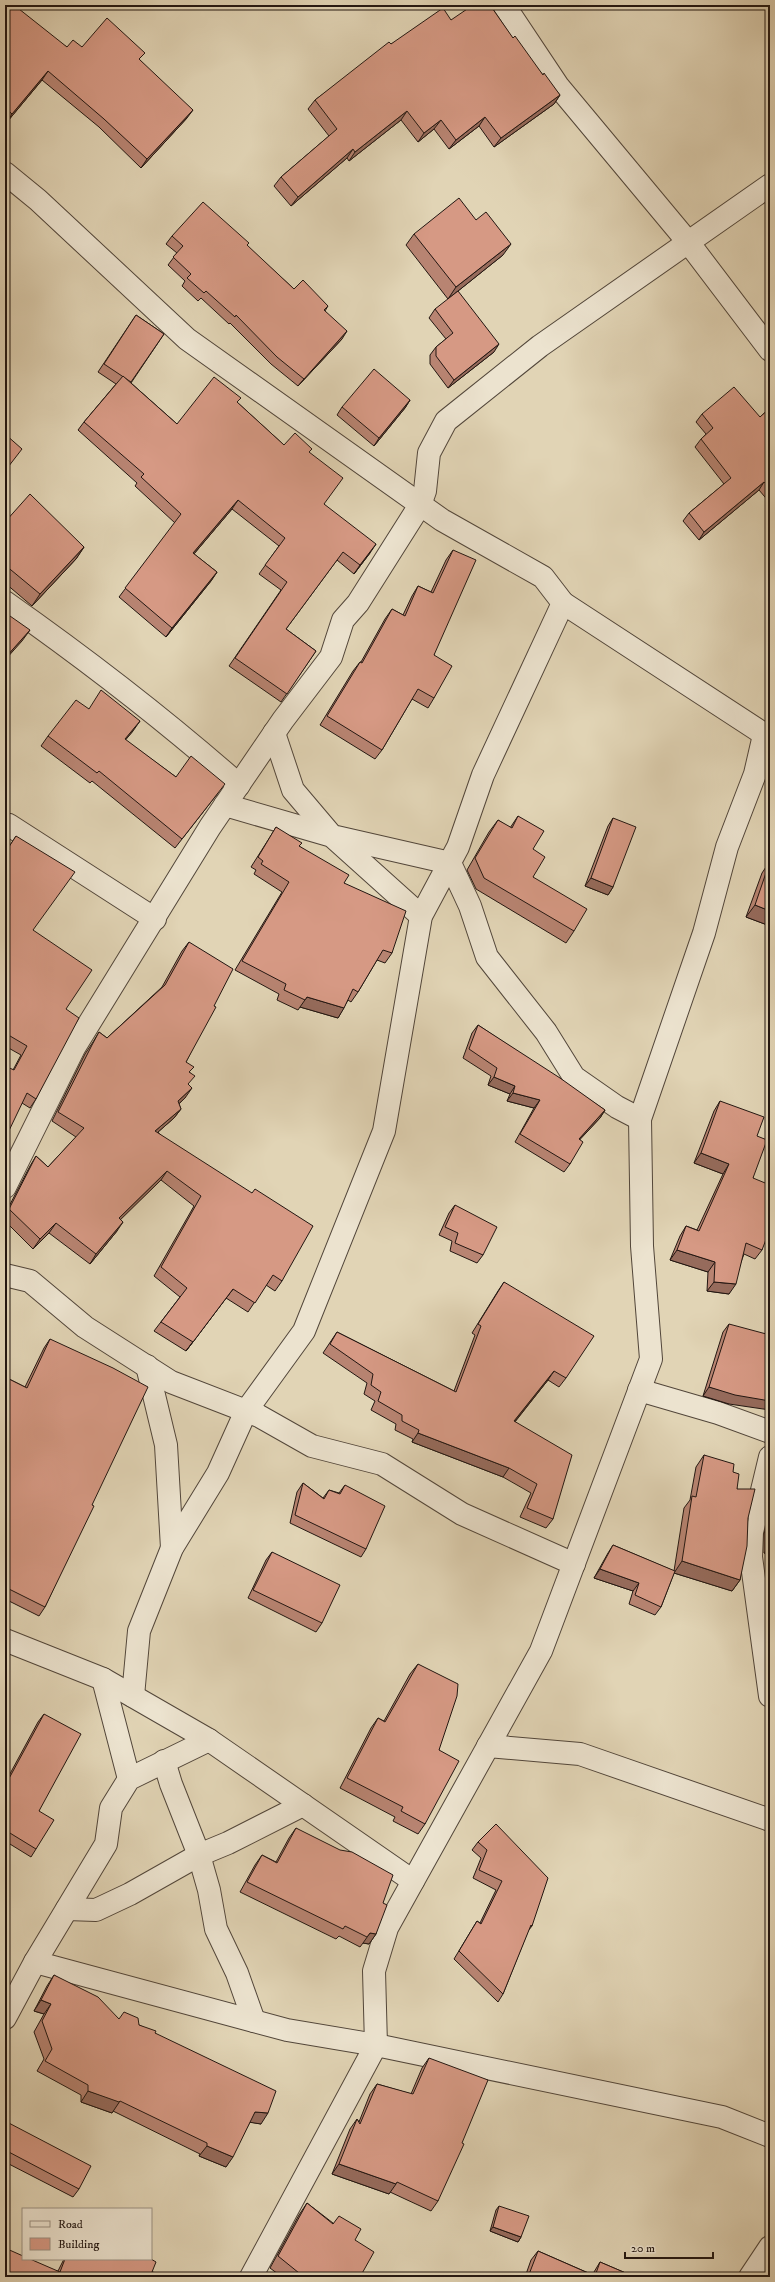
<svg xmlns="http://www.w3.org/2000/svg" width="775" height="2282" font-family="'IM FELL DW Pica',serif">
	<style>
		.lines { fill: none; stroke-linecap: round; stroke-linejoin: round }
		.street-casing { stroke: #52463a; stroke-width: 24 }
		.street { stroke: #ece3cf; stroke-width: 22 }
		.wall { fill: #b88472; stroke: #221611 }
		.shaded-wall { fill: #966b5c; stroke: #221611 }
		.building { fill: #d69984; stroke: #221611 }
	</style>
	<rect width="100%" height="100%" fill="#e1d4b5"/>
	<filter id="stains"><feTurbulence type="fractalNoise" baseFrequency=".005" numOctaves="4"/><feColorMatrix values="0 0 0 0 .2 0 0 0 0 .09 0 0 0 0 .02 0 0 0 .5 -.17"/></filter>
	<radialGradient id="worn" r=".72"><stop offset=".6" stop-color="#630" stop-opacity="0"/><stop offset="1" stop-color="#630" stop-opacity=".3"/></radialGradient>
	<g class="lines">
		<defs>
			<g id="street">
				<path d="M504 5 558 86 688 242 770 350"/>
				<path d="M5 173 38 200 187 339 442 520 543 577 563 603 483 775 458 847 421 916 384 1131 304 1331 246 1411 218 1473 172 1548 139 1631 133 1696"/>
				<path d="M5 602C86 659 164 719 239 785"/>
				<path d="M563 603 770 738"/>
				<path d="M274 733 293 790 332 836 450 863 470 906 487 957 546 1032 574 1077 617 1107 640 1119"/>
				<path d="M225 805 332 836 421 916"/>
				<path d="M5 828 9 825 155 919"/>
				<path d="M5 1187 74 1048 210 827 283 720 331 657 343 620 358 603 420 505 425 491 429 453 446 421 540 346 770 185"/>
				<path d="M5 1275 30 1281 85 1327 171 1382 259 1416 312 1446 382 1464 462 1514 574 1564"/>
				<path d="M147 1366 166 1445 172 1548"/>
				<path d="M639 1390 718 1413 770 1432"/>
				<path d="M770 1457 752 1532 751 1557 770 1696"/>
				<path d="M5 1640 103 1679 209 1740 413 1881"/>
				<path d="M103 1679 129 1779"/>
				<path d="M488 1746 580 1754 770 1820"/>
				<path d="M164 1761 171 1784 199 1855 209 1890 216 1929 237 1973 254 2021"/>
				<path d="M67 1909 96 1910 130 1894 199 1855 228 1843 303 1805"/>
				<path d="M35 1962 287 2030 376 2045 722 2117 770 2136"/>
				<path d="M5 2018 35 1962 106 1844 111 1808 129 1779 209 1740"/>
				<path d="M251 2277 376 2045 374 1971 387 1928 541 1651 651 1359 642 1246 640 1119 704 933 727 847 755 774 764 735"/>
				<path d="M750 2277 770 2247"/>
			</g>
		</defs>
		<use href="#street" class="street-casing"/>
		<use href="#street" class="street"/>
	</g>
	<g class="wall">
		<path d="M5 12 67 47H82L140 60 187 118 141 168 99 127 42 80 7 122 5 121Z"/>
		<path d="M451 20 513 38 543 75 560 95 554 104 494 147 479 126 449 149 434 129 418 142 401 120 349 161 347 158 291 206 274 186 281 177 329 136 308 109 315 100 391 44Z"/>
		<path d="M414 234 503 255 448 299 406 245Z"/>
		<path d="M172 236 247 246 294 289 328 306 325 311 342 339 298 386 271 364 230 323 229 324 201 298 198 301 182 286 185 281 168 265 177 253 166 244Z"/>
		<path d="M435 309 494 352 448 388 430 364V355L436 347 446 339 429 318Z"/>
		<path d="M136 315 164 334 131 383 177 424 238 403 284 445 309 452 324 504 370 553 354 574 337 560 286 629 316 651 281 702 229 666 281 590 259 574 279 546 232 509 194 554 217 572 211 581 166 637 119 597 175 523 135 486 137 483 78 430 84 422 116 384 98 372Z"/>
		<path d="M410 400 405 408 374 446 337 415 342 407Z"/>
		<path d="M770 408V503L759 490 699 540 683 521 689 513 724 484 695 447 701 439 706 434 696 422 702 414 760 417Z"/>
		<path d="M5 522 84 547 76 559 32 606 5 583Z"/>
		<path d="M453 550 434 655V698L428 708 412 699 382 750 375 759 320 725 353 671 360 662H361L385 619 392 609 403 615 412 596 418 586 431 592 446 560Z"/>
		<path d="M88 709 133 731 125 740 176 777 218 793 175 848 92 781 90 783 41 746 48 736Z"/>
		<path d="M518 816 533 849V877L574 931 566 943 476 889 467 870 489 832 498 820 510 828Z"/>
		<path d="M613 818V887L608 895 585 886 608 826Z"/>
		<path d="M276 827 344 883 392 953 385 963 377 960 358 992 351 1002 348 1000 338 1018 300 1007 298 1010 277 1000 279 994 235 970 282 892 254 874 256 870 251 867 270 837Z"/>
		<path d="M16 836 33 930 66 1009 36 1099 30 1108 22 1103 13 1070 21 1055 5 1046V853Z"/>
		<path d="M770 861V926L746 917 762 873Z"/>
		<path d="M189 942 214 1006 186 1062 190 1073 188 1085 185 1098 179 1104 181 1109 174 1118 158 1132 282 1281 275 1291 266 1285 248 1312 226 1298 186 1351 154 1331 180 1297 154 1276 194 1206 161 1180 120 1219 117 1231 90 1264 49 1233 33 1249 5 1221V1214L30 1166 36 1156 48 1167 76 1137 52 1121 85 1054 93 1042 99 1032 107 1038 162 987 182 951Z"/>
		<path d="M478 1025 605 1110 600 1118 580 1139 570 1164 564 1172 515 1142 534 1108 507 1101 510 1094 488 1085 491 1076 463 1058 472 1033Z"/>
		<path d="M720 1101 757 1136 753 1178 762 1250 755 1259 744 1254 729 1294 707 1291 708 1272 670 1260 680 1236 686 1226 697 1230 723 1174 694 1163 714 1111Z"/>
		<path d="M455 1205 483 1255 477 1263 450 1251 452 1241 439 1235 449 1213Z"/>
		<path d="M504 1282 566 1378 559 1387 548 1380 515 1422 553 1519 546 1528 520 1517 531 1493 503 1477 412 1442 413 1439 395 1430 396 1424 371 1410 375 1401 364 1394 367 1383 323 1353 337 1332 454 1391 475 1335 472 1333 498 1291Z"/>
		<path d="M729 1324V1404L703 1396 723 1332Z"/>
		<path d="M50 1339 92 1505 45 1607 39 1616 5 1599V1377L25 1387 44 1348Z"/>
		<path d="M704 1455 733 1472 737 1489 748 1518 740 1580 732 1591 674 1573 661 1607 655 1615 629 1604 633 1591 594 1578 608 1553 613 1545 674 1571 684 1508 690 1500 696 1467Z"/>
		<path d="M303 1483 323 1498 329 1490 339 1493 345 1485 366 1549 361 1557 290 1523 297 1492Z"/>
		<path d="M770 1511V1555L764 1553V1534Z"/>
		<path d="M272 1552 322 1623 316 1632 248 1598 266 1560Z"/>
		<path d="M418 1664 439 1750 425 1824 418 1834 393 1821 395 1817 340 1788 371 1728 378 1718 384 1721 410 1674Z"/>
		<path d="M44 1714 39 1811 36 1849 31 1857 5 1841V1783L38 1722Z"/>
		<path d="M496 1824 532 1926 528 1931 503 1994 498 2002 454 1959 477 1921 480 1923 496 1890 473 1878 481 1858 472 1850 478 1842Z"/>
		<path d="M296 1828 383 1903 376 1934 369 1944 363 1943 360 1947 339 1936 336 1939 240 1892 255 1865 262 1855 276 1862 289 1838Z"/>
		<path d="M54 1975 119 2019 139 2025 155 2033 261 2124 250 2122 226 2167 199 2156 200 2154 113 2111 112 2113 81 2102V2095L37 2071 44 2059 34 2032 44 2014 34 2011 47 1986Z"/>
		<path d="M429 2058 438 2201 431 2211 390 2192 389 2194 332 2174 350 2129 357 2119 359 2122 370 2094 377 2084 411 2094 422 2068Z"/>
		<path d="M5 2121 79 2189 73 2197 5 2162Z"/>
		<path d="M307 2203 355 2240 360 2277H282L270 2268 299 2215Z"/>
		<path d="M499 2206 521 2237 518 2242 490 2231 496 2210Z"/>
		<path d="M538 2251 593 2275 594 2272 600 2262 635 2277H525L531 2260Z"/>
		<path d="M64 2259H151L152 2272 5 2277 58 2271Z"/>
	</g>
	<g class="shaded-wall">
		<path d="M48 71 42 80 7 122 12 114Z"/>
		<path d="M560 95 554 104 494 147 501 138Z"/>
		<path d="M193 110 187 118 141 168 147 159Z"/>
		<path d="M407 111 401 120 349 161 355 152Z"/>
		<path d="M485 117 479 126 449 149 456 140Z"/>
		<path d="M441 120 434 129 418 142 424 133Z"/>
		<path d="M353 149 347 158 291 206 298 197Z"/>
		<path d="M511 244 503 255 448 299 456 287Z"/>
		<path d="M347 331 342 339 298 386 304 379Z"/>
		<path d="M499 344 494 352 448 388 454 380Z"/>
		<path d="M410 400 405 408 374 446 379 438Z"/>
		<path d="M764 482 759 490 699 540 704 532Z"/>
		<path d="M238 500 232 509 187 562 193 553Z"/>
		<path d="M376 544 370 553 354 574 360 565Z"/>
		<path d="M84 547 76 559 32 606 40 594Z"/>
		<path d="M217 572 211 581 166 637 172 628Z"/>
		<path d="M30 630 22 641 5 660V658Z"/>
		<path d="M140 721 133 731 118 749 125 739Z"/>
		<path d="M591 878 613 887 608 895 585 886Z"/>
		<path d="M755 905 770 911V926L746 917Z"/>
		<path d="M307 997 344 1008 338 1018 300 1007Z"/>
		<path d="M494 1077 515 1086 510 1094 488 1085Z"/>
		<path d="M192 1088 185 1098 171 1111 178 1101Z"/>
		<path d="M513 1093 540 1100 534 1108 507 1101Z"/>
		<path d="M181 1109 174 1118 149 1140 155 1131Z"/>
		<path d="M605 1110 600 1118 573 1147 579 1139Z"/>
		<path d="M701 1153 729 1164 723 1174 694 1163Z"/>
		<path d="M167 1171 161 1180 112 1228 119 1218Z"/>
		<path d="M123 1222 117 1231 90 1264 96 1254Z"/>
		<path d="M56 1223 49 1233 33 1249 40 1239Z"/>
		<path d="M677 1250 715 1262 708 1272 670 1260Z"/>
		<path d="M714 1282 736 1284 729 1294 707 1291Z"/>
		<path d="M233 1289 226 1298 186 1351 193 1342Z"/>
		<path d="M554 1371 548 1380 508 1430 514 1421Z"/>
		<path d="M709 1387 770 1401V1410L729 1404 703 1396Z"/>
		<path d="M418 1433 509 1468 503 1477 412 1442Z"/>
		<path d="M769 1546 770 1547V1555L764 1553Z"/>
		<path d="M682 1561 740 1580 732 1591 674 1573Z"/>
		<path d="M600 1569 639 1583 633 1591 594 1578Z"/>
		<path d="M370 1933 376 1934 369 1944 363 1943Z"/>
		<path d="M41 2000 51 2004 44 2014 34 2011Z"/>
		<path d="M88 2091 120 2101 112 2113 81 2102Z"/>
		<path d="M255 2112 268 2113 261 2124 248 2122Z"/>
		<path d="M207 2146 233 2157 226 2167 199 2156Z"/>
		<path d="M339 2164 396 2184 389 2194 332 2174Z"/>
		<path d="M493 2227 521 2237 518 2242 490 2231Z"/>
	</g>
	<g class="building">
		<path d="M10 5H14L67 47 73 40 82 47 107 18 145 53 139 59 193 110 147 159 104 119 48 71 12 114 5 107V12Z"/>
		<path d="M473 5H490L513 38 515 36 543 75 544 73 560 95 501 138 485 117 456 140 441 120 424 133 407 111 355 152 353 149 298 197 281 177 337 129 315 100 389 42 391 44 443 8 451 20Z"/>
		<path d="M459 198 476 220 486 212 511 244 456 287 414 234Z"/>
		<path d="M203 202 249 243 247 245 294 289 303 280 328 306 324 310 347 331 304 379 277 357 236 315 235 317 206 291 204 293 187 278 191 274 173 257 183 246 172 236Z"/>
		<path d="M458 291 499 344 454 380 436 356V347L453 333 435 309Z"/>
		<path d="M136 315 164 334 131 382 104 364Z"/>
		<path d="M374 369 410 400 379 438 342 407Z"/>
		<path d="M123 376 177 424 214 377 241 398 237 402 284 445 295 433 312 449 309 452 343 478 324 504 376 544 360 565 343 552 286 629 316 651 287 694 235 658 287 582 265 565 285 538 238 500 193 553 217 572 172 628 125 588 181 514 141 477 144 474 84 422Z"/>
		<path d="M734 387 760 417 770 408V488L764 482 704 532 689 513 731 478 701 439 713 428 702 414Z"/>
		<path d="M5 434 22 449 5 471Z"/>
		<path d="M30 494 84 547 40 594 5 565V522Z"/>
		<path d="M453 550 476 560 434 655 452 666 434 698 418 689 382 750 327 716 360 662 362 663 392 609 405 616 418 586 433 593Z"/>
		<path d="M10 616 30 630 5 658V623Z"/>
		<path d="M5 672 8 674 5 679Z"/>
		<path d="M101 690 140 721 125 739 176 777 191 756 225 784 182 839 99 771 97 773 48 736 76 700 89 709Z"/>
		<path d="M518 816 544 831 533 849 545 857 533 877 587 909 574 931 484 878 475 858 498 820 512 828Z"/>
		<path d="M613 818 636 827 613 887 591 878Z"/>
		<path d="M276 827 302 843 299 846 349 875 344 883 406 911 392 953 383 950 358 992 353 989 344 1008 307 997 305 1000 284 990 286 984 242 961 289 882 261 864 263 861 258 857Z"/>
		<path d="M16 836 75 872 33 930 92 970 66 1009 79 1018 36 1099 27 1093 5 1139V1066L14 1070 27 1046 5 1033V853Z"/>
		<path d="M770 861V911L755 905Z"/>
		<path d="M189 942 233 969 214 1006 216 1007 186 1062 194 1067 189 1072 195 1076 188 1084 192 1088 178 1101 181 1109 155 1131 252 1193 255 1189 313 1226 282 1281 273 1275 255 1303 233 1289 193 1342 161 1322 187 1288 161 1267 201 1196 167 1171 119 1218 123 1222 96 1254 56 1223 40 1239 9 1209 36 1156 48 1167 84 1128 58 1112 92 1045 99 1032 107 1038 165 985Z"/>
		<path d="M478 1025 560 1078 605 1110 579 1139 583 1142 570 1164 520 1134 540 1100 513 1093 515 1086 494 1077 497 1068 469 1049Z"/>
		<path d="M720 1101 764 1117 757 1136 767 1140 753 1178 770 1185V1229L762 1250 746 1243 736 1284 714 1282 715 1262 677 1250 686 1226 699 1231 729 1164 701 1153Z"/>
		<path d="M455 1205 497 1227 483 1255 455 1243 458 1233 445 1227Z"/>
		<path d="M504 1282 594 1336 566 1378 554 1371 514 1421 572 1455 553 1519 527 1508 537 1484 509 1468 418 1433 419 1430 402 1421V1415L378 1401 381 1392 371 1385 373 1374 330 1344 337 1332 456 1392 481 1326 478 1324Z"/>
		<path d="M729 1324 770 1335V1401L735 1395 709 1387Z"/>
		<path d="M50 1339 113 1368 148 1387 92 1505 94 1506 45 1607 5 1587V1377L27 1388Z"/>
		<path d="M704 1455 734 1464 733 1472 739 1474 737 1489H755L748 1518 747 1546 740 1580 682 1561 692 1496 696 1497Z"/>
		<path d="M303 1483 324 1499 329 1490 340 1494 345 1485 385 1506 366 1549 295 1515Z"/>
		<path d="M770 1524V1547L769 1546Z"/>
		<path d="M613 1545 675 1571 661 1607 635 1595 639 1583 600 1569Z"/>
		<path d="M272 1552 340 1585 322 1623 253 1590Z"/>
		<path d="M418 1664 458 1684 457 1696 439 1750 459 1761 425 1824 401 1811 403 1807 347 1778 378 1718 385 1722Z"/>
		<path d="M44 1714 81 1734 39 1811 54 1820 36 1849 5 1830V1790L8 1785 6 1784Z"/>
		<path d="M496 1824 548 1878 532 1926 531 1925 503 1994 459 1951 477 1921 481 1924 502 1881 479 1870 487 1850 478 1842Z"/>
		<path d="M296 1828 340 1850 352 1852 393 1875 383 1903 387 1905 376 1934 370 1933 367 1937 345 1926 343 1929 247 1882 262 1855 277 1863Z"/>
		<path d="M54 1975 98 1997 119 2019 124 2012 138 2018 139 2025 156 2031 155 2033 276 2091 268 2113 255 2112 233 2157 207 2146V2143L120 2101 119 2102 88 2091V2085L45 2061 52 2049 42 2021 51 2004 41 2000Z"/>
		<path d="M429 2058 488 2080 462 2143 464 2144 438 2201 397 2182 396 2184 339 2164 357 2119 360 2124 377 2084 413 2094Z"/>
		<path d="M5 2121 91 2166 79 2189 5 2150Z"/>
		<path d="M307 2203 333 2224 339 2216 361 2229 355 2240 374 2252 360 2277H308L299 2273 278 2256Z"/>
		<path d="M499 2206 529 2216 521 2237 493 2227Z"/>
		<path d="M5 2248 23 2256V2259H30L60 2272 65 2259H151L156 2262 152 2272 174 2276V2277H5Z"/>
		<path d="M538 2251 595 2276 600 2262 635 2277H528Z"/>
	</g>
	<rect width="775" height="2282" fill="none" stroke="#e1d4b5" stroke-width="20"/>
	<rect x="6" y="6" width="763" height="2270" fill="none" stroke="#221611" stroke-width="2"/>
	<rect x="10" y="10" width="755" height="2262" fill="none" stroke="#221611"/>
	<rect x="22" y="2208" width="130" height="52" fill="#ece3cf" stroke="#9b9183"/>
	<rect x="30" y="2221" width="20" height="6" fill="#ece3cf" stroke="#9b9183"/>
	<text x="58" y="2228" font-size="12" fill="#221611">Road</text>
	<rect x="30" y="2238" width="20" height="12" fill="#d69984" stroke="#9b9183"/>
	<text x="58" y="2248" font-size="12" fill="#221611">Building</text>
	<path d="M625 2252v6h88v-6" fill="none" stroke="#221611" stroke-width="2"/>
	<text x="631" y="2252" font-size="12" fill="#221611" stroke="#ece3cf" stroke-width="3" paint-order="stroke">20 m</text>
	<rect width="100%" height="100%" filter="url(#stains)"/>
	<rect width="100%" height="100%" fill="url(#worn)"/>
</svg>
